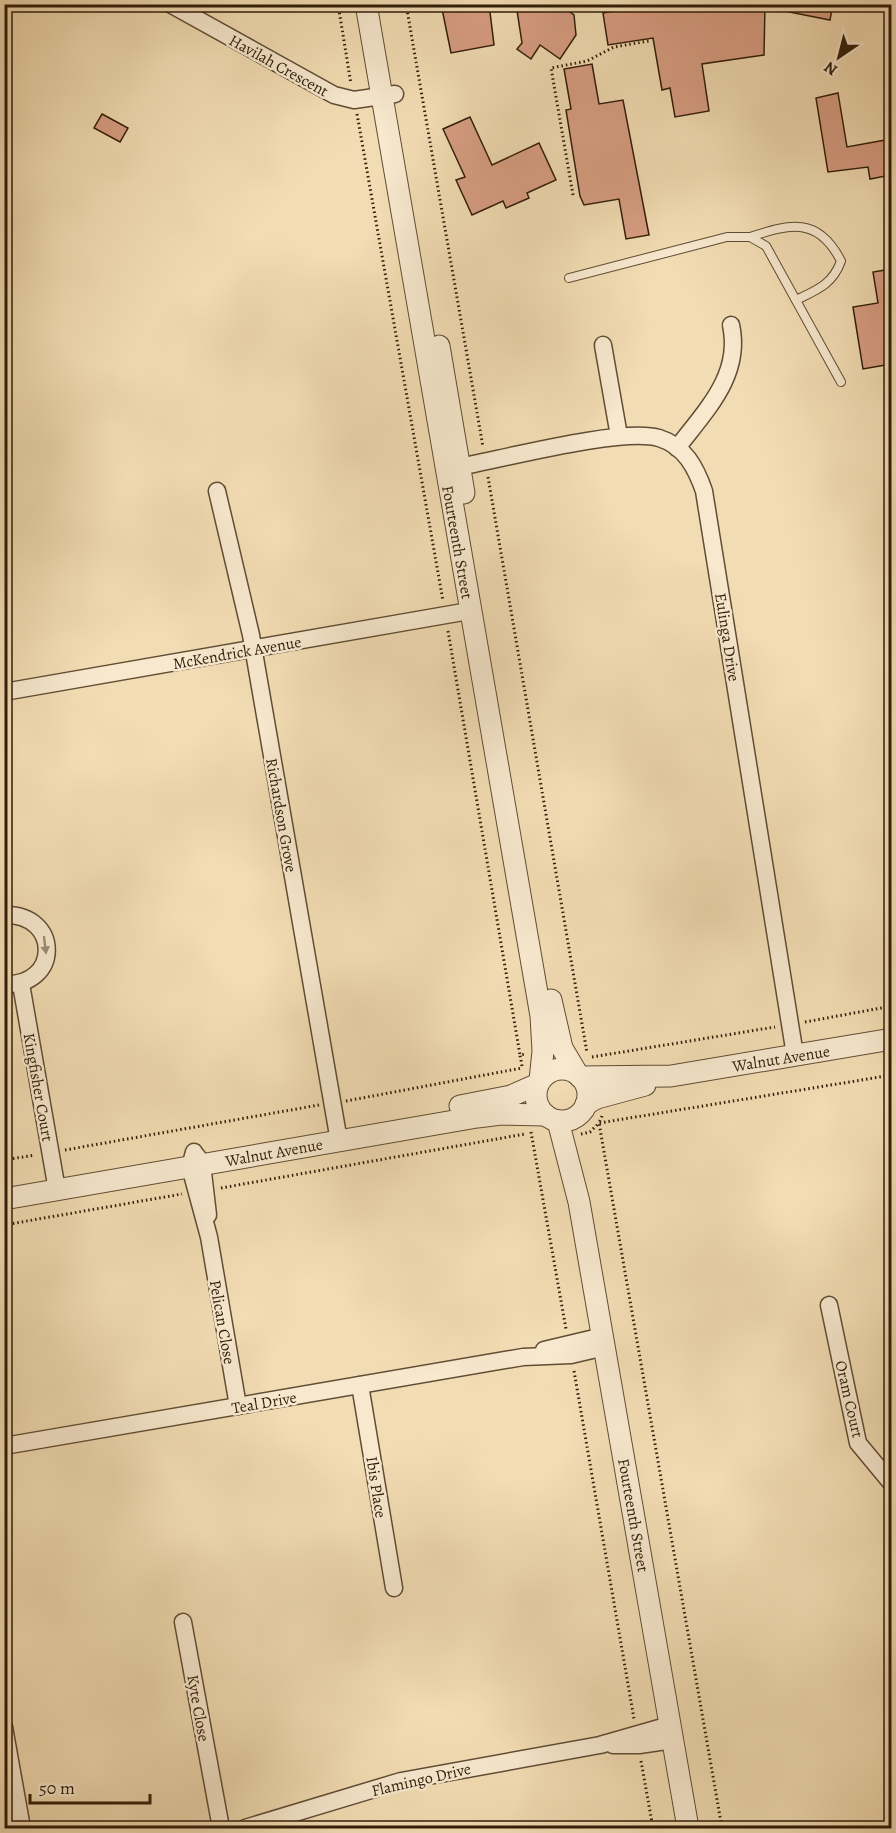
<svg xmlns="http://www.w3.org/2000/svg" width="896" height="1833" font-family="Alegreya,serif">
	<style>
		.building { fill: #d89e83; stroke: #301d09; stroke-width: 1.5 }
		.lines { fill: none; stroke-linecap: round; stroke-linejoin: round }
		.service-casing { stroke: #604d34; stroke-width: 10 }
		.minor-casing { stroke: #604d34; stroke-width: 19 }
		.tertiary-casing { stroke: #604d34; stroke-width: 23 }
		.path { stroke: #301d09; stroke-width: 3; stroke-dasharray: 1.5 3; stroke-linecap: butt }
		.service { stroke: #f7e8ce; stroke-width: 8 }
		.minor { stroke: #f7e8ce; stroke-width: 16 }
		.tertiary { stroke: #f7e8ce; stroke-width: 21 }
		.oneway { fill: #9d8d75 }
		.labels { text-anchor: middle; stroke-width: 5; stroke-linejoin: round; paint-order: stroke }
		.street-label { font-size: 16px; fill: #301d09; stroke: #f7e8ce }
	</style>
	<rect width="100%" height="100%" fill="#f2dcb3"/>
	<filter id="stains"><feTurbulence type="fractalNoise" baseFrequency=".00333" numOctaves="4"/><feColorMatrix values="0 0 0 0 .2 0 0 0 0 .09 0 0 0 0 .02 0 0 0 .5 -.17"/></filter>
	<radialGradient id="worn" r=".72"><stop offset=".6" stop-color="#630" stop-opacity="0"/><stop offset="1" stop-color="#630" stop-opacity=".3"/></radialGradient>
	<g class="building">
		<path d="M441 4H489L494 45 451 53Z"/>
		<path d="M516 4H559L574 15 576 35 560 59 540 45 531 59 517 49 522 43Z"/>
		<path d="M653 4H765L764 55 702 64 709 111 675 117 670 88 662 90 653 38 608 45 603 13Z"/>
		<path d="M784 4H833L830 20 784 11Z"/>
		<path d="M592 64 599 104 623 100 649 235 626 239 619 199 584 205 580 196 566 110 571 109 564 69Z"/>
		<path d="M838 93 847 147 891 139V175L870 179 868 167 828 172 816 98Z"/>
		<path d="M102 114 128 128 120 142 94 128Z"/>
		<path d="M470 117 492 165 539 143 556 180 527 193 529 198 506 208 503 201 472 215 456 180 465 177 443 129Z"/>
		<path d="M891 269V364L863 369 853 307 878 303 873 272Z"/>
	</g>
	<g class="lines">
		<defs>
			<g id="service">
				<path d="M750 237C790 224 818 216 841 261 833 284 817 290 796 300"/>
				<path d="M569 278 727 237H750L766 246 841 382"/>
			</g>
			<g id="minor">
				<path d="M170 4 334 95 354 100 395 94"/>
				<path d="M603 345 619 436"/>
				<path d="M677 448C706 410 742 375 731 325"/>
				<path d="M459 467C502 459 623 427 659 438 685 446 696 468 704 491L795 1055"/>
				<path d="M217 491 251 635 339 1141"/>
				<path d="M4 692 469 611"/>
				<path d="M4 915C61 913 61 987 4 984"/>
				<path d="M21 984 57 1190"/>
				<path d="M194 1152 190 1167 209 1237 238 1406"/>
				<path d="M197 1156 202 1164 208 1215"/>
				<path d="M829 1305 858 1443 892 1484"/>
				<path d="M544 1350 603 1336"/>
				<path d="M360 1385 394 1588"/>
				<path d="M4 1446 523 1357 571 1355 605 1347"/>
				<path d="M183 1622 221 1828"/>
				<path d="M4 1727 22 1828"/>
				<path d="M613 1745H639L673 1740"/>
				<path d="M245 1828 401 1781 600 1745 670 1725"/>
			</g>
			<g id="tertiary">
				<path d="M366 4 541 1016 543 1051 540 1080"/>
				<path d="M439 346 464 493"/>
				<path d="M551 1000 562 1048 578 1075"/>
				<circle cx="562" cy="1095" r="26"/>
				<path d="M580 1077 671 1076 892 1039"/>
				<path d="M586 1104 597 1098 645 1085"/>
				<path d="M460 1106 511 1096 538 1084"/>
				<path d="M558 1121 579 1202 688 1828"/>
				<path d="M4 1199 477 1117 501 1114 545 1115"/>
			</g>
		</defs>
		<use href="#service" class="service-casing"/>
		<use href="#minor" class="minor-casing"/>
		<use href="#tertiary" class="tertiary-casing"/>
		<g class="path">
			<path d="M338 4 351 84"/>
			<path d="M406 4 483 447"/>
			<path d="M357 114 443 601"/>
			<path d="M573 195 551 68 587 61 614 47 649 41"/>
			<path d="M488 477 587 1053"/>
			<path d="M448 631 520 1055"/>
			<path d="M805 1022 892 1006"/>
			<path d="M592 1057 775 1027"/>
			<path d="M522 1066 520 1055 526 1054"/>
			<path d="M346 1101 522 1068"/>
			<path d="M602 1116 599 1123 722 1828"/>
			<path d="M531 1132 566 1329"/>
			<path d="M581 1134 590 1132 599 1123 892 1075"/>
			<path d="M65 1150 319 1105"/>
			<path d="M4 1160 35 1155"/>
			<path d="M221 1188 525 1134"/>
			<path d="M4 1225 182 1194"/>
			<path d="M574 1371 634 1719"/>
			<path d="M641 1761 653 1828"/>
		</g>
		<use href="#service" class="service"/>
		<use href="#minor" class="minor"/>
		<use href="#tertiary" class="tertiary"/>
	</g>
	<defs><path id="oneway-solid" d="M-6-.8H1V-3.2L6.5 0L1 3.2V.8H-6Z" transform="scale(1.5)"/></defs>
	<use class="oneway" href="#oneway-solid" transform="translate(45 945) rotate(83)"/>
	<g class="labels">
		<g class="street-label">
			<text transform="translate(279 65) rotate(29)" y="6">Havilah Crescent</text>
			<text transform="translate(458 542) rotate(80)" y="6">Fourteenth Street</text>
			<text transform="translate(728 637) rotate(81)" y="6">Eulinga Drive</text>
			<text transform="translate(237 652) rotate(-10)" y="6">McKendrick Avenue</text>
			<text transform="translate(282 815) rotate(80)" y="6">Richardson Grove</text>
			<text transform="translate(781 1058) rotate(-9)" y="6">Walnut Avenue</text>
			<text transform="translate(39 1087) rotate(80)" y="6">Kingfisher Court</text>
			<text transform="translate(274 1152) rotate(-10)" y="6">Walnut Avenue</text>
			<text transform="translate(223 1322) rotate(80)" y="6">Pelican Close</text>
			<text transform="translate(850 1399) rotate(77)" y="6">Oram Court</text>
			<text transform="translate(264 1402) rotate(-10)" y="6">Teal Drive</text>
			<text transform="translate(377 1487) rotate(81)" y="6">Ibis Place</text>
			<text transform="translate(634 1515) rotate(80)" y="6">Fourteenth Street</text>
			<text transform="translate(199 1708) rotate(80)" y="6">Kyte Close</text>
			<text transform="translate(421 1779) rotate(-13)" y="6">Flamingo Drive</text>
		</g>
	</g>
	<rect width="896" height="1833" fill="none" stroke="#f2dcb3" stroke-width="24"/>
	<rect x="6" y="6" width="884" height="1821" fill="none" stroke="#301d09" stroke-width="3"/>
	<rect x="12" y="12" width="872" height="1809" fill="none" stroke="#301d09" stroke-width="1.5"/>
	<g transform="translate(839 57) rotate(215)" stroke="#f7e8ce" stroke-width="4.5" paint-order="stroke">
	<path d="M0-4.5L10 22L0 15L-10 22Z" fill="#301d09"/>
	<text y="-9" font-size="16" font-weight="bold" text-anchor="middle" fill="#301d09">N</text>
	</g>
	<path d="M30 1794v9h120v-9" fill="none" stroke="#301d09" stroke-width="3"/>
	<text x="39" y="1794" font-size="18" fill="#301d09" stroke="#f7e8ce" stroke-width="4.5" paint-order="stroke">50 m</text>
	<rect width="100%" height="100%" filter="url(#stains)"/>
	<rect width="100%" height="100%" fill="url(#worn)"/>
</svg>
